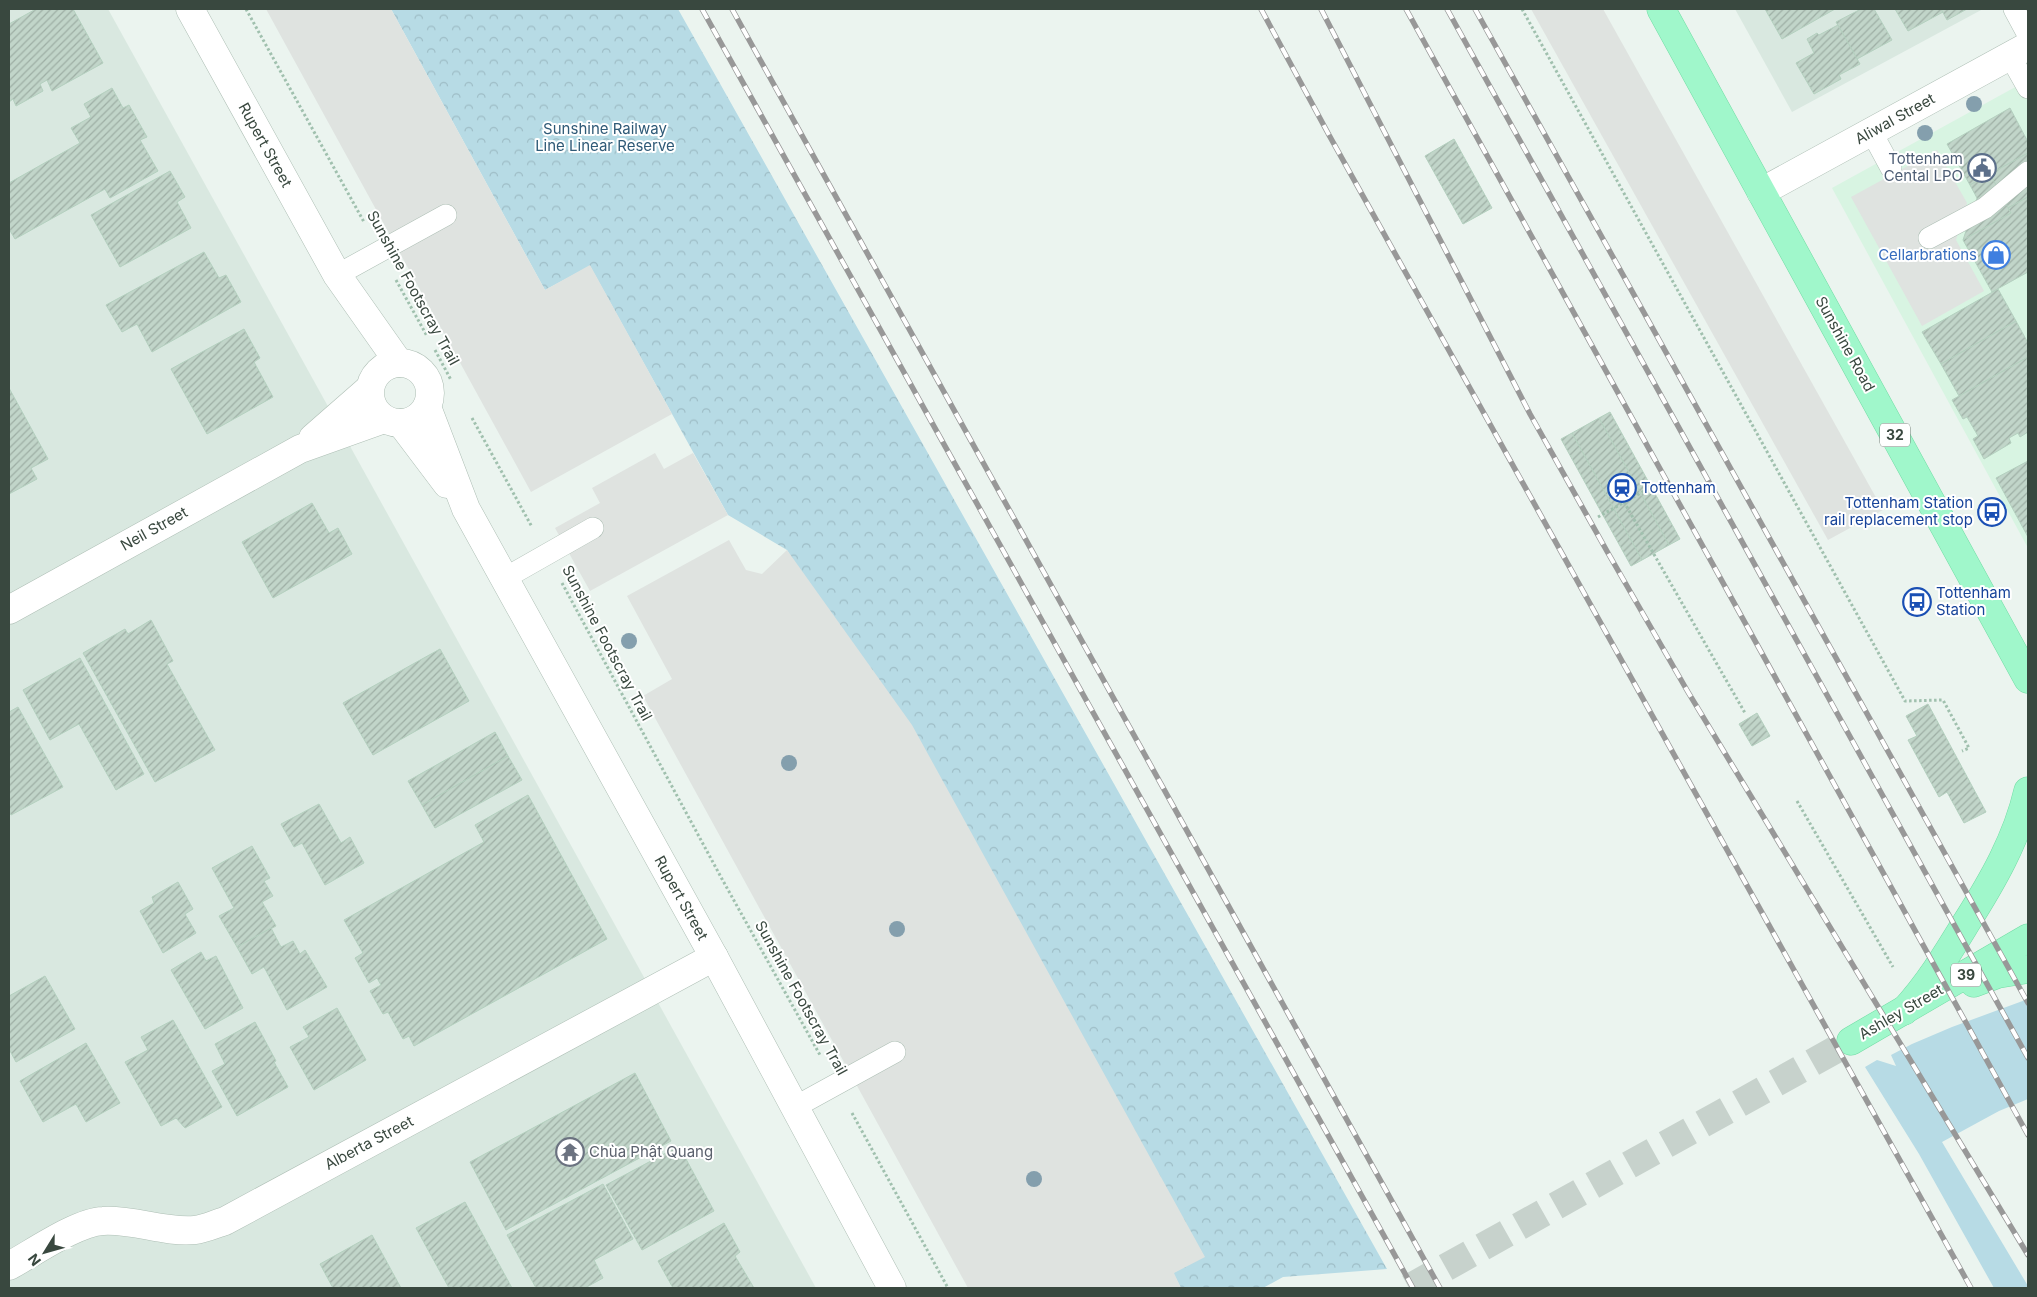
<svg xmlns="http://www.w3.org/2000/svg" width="2037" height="1297" font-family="Inter,sans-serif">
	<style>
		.residential { fill: #d9e8e0 }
		.commercial { fill: #d8f4e2 }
		.grass { fill: #b7dbe5 }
		.forest { fill: url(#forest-crowns) }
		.parking { fill: #dfe3e0 }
		.building { fill: url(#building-hatch); stroke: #b4d0bf }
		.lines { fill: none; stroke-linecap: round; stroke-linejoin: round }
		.primary-tunnel { stroke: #c7d2cc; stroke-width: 28; stroke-dasharray: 28 14; stroke-linecap: butt }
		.lane-casing { stroke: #aebfb5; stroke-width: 22 }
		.street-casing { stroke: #aebfb5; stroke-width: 29 }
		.primary-casing { stroke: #71dca4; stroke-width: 29 }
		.path { stroke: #a0c0ae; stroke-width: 3; stroke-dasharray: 2.5 2.5; stroke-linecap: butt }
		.lane { stroke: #fff; stroke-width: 21 }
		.street { stroke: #fff; stroke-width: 28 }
		.primary { stroke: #a0f7cb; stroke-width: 28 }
		.rail-casing { stroke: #989898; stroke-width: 5.5 }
		.rail { stroke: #fff; stroke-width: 4; stroke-dasharray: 11; stroke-linecap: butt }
		.tree { fill: #849fad }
		.labels { text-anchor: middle; stroke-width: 4; stroke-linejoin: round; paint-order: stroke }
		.shield { fill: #fff; stroke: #747f79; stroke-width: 1 }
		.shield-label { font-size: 14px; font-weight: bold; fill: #39483f }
		.street-label { font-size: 15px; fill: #39483f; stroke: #fff }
		.park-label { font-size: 15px; fill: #2f5a77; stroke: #fff }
		.service-label { font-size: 15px; fill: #4e5e75; stroke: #fff; text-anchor: end }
		.shop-label { font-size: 15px; fill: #366cbe; stroke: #fff; text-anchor: end }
		.transit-label { font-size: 15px; fill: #164399; stroke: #fff; text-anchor: start }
		.worship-label { font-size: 15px; fill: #5b616d; stroke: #fff; text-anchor: start }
	</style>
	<defs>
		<pattern id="forest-crowns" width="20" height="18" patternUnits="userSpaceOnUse" patternTransform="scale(1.25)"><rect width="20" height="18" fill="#b7dbe5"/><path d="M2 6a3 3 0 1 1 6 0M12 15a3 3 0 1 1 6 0" fill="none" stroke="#9ebdc6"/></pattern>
		<pattern id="building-hatch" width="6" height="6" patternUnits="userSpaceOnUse" patternTransform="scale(1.25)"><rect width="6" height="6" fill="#c1d5c9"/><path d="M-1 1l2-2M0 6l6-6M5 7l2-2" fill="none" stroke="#9eafa5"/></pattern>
	</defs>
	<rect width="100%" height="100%" fill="#ebf4ef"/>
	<g class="residential">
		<path d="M9 9H108L816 1288H9Z"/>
		<path d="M1735 9H1983L1792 112Z"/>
	</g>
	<path class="commercial" d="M2028 80V548L1832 188Z"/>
	<path class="grass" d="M2028 999V1099L1999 1111 1942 1142 2028 1286V1288H1994L1919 1154 1865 1067 1877 1060 1896 1066 1891 1055 1912 1044 1952 1027Z"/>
	<path class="forest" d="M391 9H678L1387 1269 1283 1277 1263 1288H1181L1173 1273 1204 1256 787 550 728 515 590 266 545 290Z"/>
	<g class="parking">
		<path d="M266 9H391L545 290 590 265 672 414 531 492Z"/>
		<path d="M1531 9H1603L1883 510 1828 540Z"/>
		<path d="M1937 150 1967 203 1956 240 1984 291 1922 326 1851 197Z"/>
		<path d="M655 453 664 469 693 453 728 515 590 591 555 528 600 503 592 488Z"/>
		<path d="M729 540 746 570 762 574 787 550 912 725 1205 1257 1174 1273 1181 1288H968L643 696 672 679 627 596Z"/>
	</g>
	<g class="building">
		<path d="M36 9H73L103 63 52 91 47 80 40 84 43 91 16 106 13 99 9 102V24Z"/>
		<path d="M1765 9H1835L1782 39Z"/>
		<path d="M1861 9H1874L1892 40 1857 59 1836 22Z"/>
		<path d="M1895 9H1941L1943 12 1908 31Z"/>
		<path d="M1941 9H1967L1947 20Z"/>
		<path d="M1838 25 1860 64 1839 75 1841 79 1814 94 1796 63 1814 53 1807 39 1817 33 1819 35Z"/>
		<path d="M112 88 123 108 129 105 147 137 140 140 158 171 110 198 105 189 15 239 9 229V183L80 143 71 128 91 117 84 104Z"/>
		<path d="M2010 108 2028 142V153L1970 185 1947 144Z"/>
		<path d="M1454 139 1492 208 1463 224 1425 156Z"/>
		<path d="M2028 153V197L2008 208 1990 174Z"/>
		<path d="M170 171 185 197 177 202 191 228 120 267 91 215Z"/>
		<path d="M1990 174 2011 213 1963 240 1977 198 1970 185Z"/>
		<path d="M2028 197V272L1992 292 1963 240 2011 213 2008 208Z"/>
		<path d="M204 252 219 278 226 275 241 302 152 352 137 324 122 332 106 305Z"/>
		<path d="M1998 289 2016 321 1941 364 1922 332Z"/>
		<path d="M2016 321 2028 343V357L1959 396 1941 364Z"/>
		<path d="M244 329 260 358 254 362 273 397 207 434 171 369Z"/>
		<path d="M2028 357V432L2020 437 2018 433 2009 438 2011 443 1984 459 1973 439 1978 436 1967 417 1963 419 1952 400Z"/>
		<path d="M9 388 48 459 31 468 37 479 9 494Z"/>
		<path d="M1610 412 1680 539 1669 545 1599 418Z"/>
		<path d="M1599 418 1669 545 1642 560 1572 433Z"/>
		<path d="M1572 433 1642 560 1631 566 1561 439Z"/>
		<path d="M2028 461V537L1996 478Z"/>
		<path d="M312 503 329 533 338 528 352 554 273 598 242 542Z"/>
		<path d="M151 620 173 661 167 664 215 750 155 782 83 653 125 629 128 634Z"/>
		<path d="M440 649 469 701 373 755 343 703Z"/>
		<path d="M80 658 144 774 116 790 79 724 50 740 23 690Z"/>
		<path d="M1928 704 1986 812 1964 823 1947 792 1939 797 1908 740 1917 736 1906 716Z"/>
		<path d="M18 707 63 787 11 815 9 811V712Z"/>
		<path d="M1757 713 1770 736 1752 746 1739 724Z"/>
		<path d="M495 732 508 756 422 805 408 781Z"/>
		<path d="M508 756 522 780 435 828 422 805Z"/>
		<path d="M528 795 607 939 414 1046 409 1036 403 1039 388 1012 383 1014 370 991 381 985 377 978 369 983 355 958 363 953 344 920 484 842 475 825Z"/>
		<path d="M319 804 341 843 350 837 364 863 325 885 302 843 294 847 281 824Z"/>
		<path d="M252 846 270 878 264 881 273 896 262 902 276 926 237 947 219 916 234 908 212 868Z"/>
		<path d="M178 882 193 909 185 914 196 933 163 953 140 911 154 903 152 897Z"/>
		<path d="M271 928 281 947 293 941 300 954 305 950 327 987 287 1010 264 967 252 974 237 947Z"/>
		<path d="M201 952 206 961 216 956 243 1008 205 1029 171 970Z"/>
		<path d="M45 976 75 1029 16 1062 9 1049V996Z"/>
		<path d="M337 1008 366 1060 314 1090 290 1047 309 1037 303 1027Z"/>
		<path d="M173 1020 222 1107 185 1128 176 1118 161 1126 125 1062 148 1050 141 1037Z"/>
		<path d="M255 1022 276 1061 274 1062 288 1087 237 1116 212 1071 225 1064 215 1044Z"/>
		<path d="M86 1043 120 1103 86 1122 76 1104 43 1122 20 1081Z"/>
		<path d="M635 1073 671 1141 506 1230 470 1162Z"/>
		<path d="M679 1146 714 1211 642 1250 606 1185Z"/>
		<path d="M603 1184 633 1239 594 1260 603 1278 585 1288H536L507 1235Z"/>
		<path d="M465 1202 512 1288H449L416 1228Z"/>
		<path d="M724 1223 740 1252 735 1256 754 1288H673L658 1261Z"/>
		<path d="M372 1235 401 1288H333L320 1264Z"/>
	</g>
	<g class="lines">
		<path class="primary-tunnel" d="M1409 1288 1851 1041"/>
		<defs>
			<g id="lane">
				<path d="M2014 9 2028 35"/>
				<path d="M2010 56 2028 88"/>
				<path d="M1871 131 1891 168"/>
				<path d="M1929 238 1985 208 2028 172"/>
				<path d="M337 275 446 215"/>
				<path d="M505 578 593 528"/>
				<path d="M795 1107 895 1052"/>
			</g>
			<g id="street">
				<path d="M190 9 337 275 399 363"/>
				<path d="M1761 192 2028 46"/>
				<circle cx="400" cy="393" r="30"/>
				<path d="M427 407 466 509 714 957 892 1288"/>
				<path d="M401 423 447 484"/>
				<path d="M313 438 369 389"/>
				<path d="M9 610 300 449 384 419"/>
				<path d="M9 1266C33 1253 77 1222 103 1221 134 1219 164 1233 195 1230 205 1229 215 1224 225 1221L714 957"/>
			</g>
			<g id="primary">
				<path d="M1661 9 2028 679"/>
				<path d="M1974 983 1998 974 2028 969"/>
				<path d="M1904 1011C1929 984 1947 954 1966 923 1992 882 2017 839 2028 791"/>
				<path d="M1851 1041 2028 938"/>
			</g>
		</defs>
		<use href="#lane" class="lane-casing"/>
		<use href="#street" class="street-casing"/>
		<use href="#primary" class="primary-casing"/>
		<g class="path">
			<path d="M246 9 364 222"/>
			<path d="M1522 9 1905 701 1943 700 1969 748 1962 751"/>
			<path d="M396 280 427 336"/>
			<path d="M435 350 451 380"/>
			<path d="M472 418 532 527"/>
			<path d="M1624 502 1745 713"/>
			<path d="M1598 517 1655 485"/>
			<path d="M562 583 722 879 820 1055"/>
			<path d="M1797 801 1893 967"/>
			<path d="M852 1113 948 1288"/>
		</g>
		<use href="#lane" class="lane"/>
		<use href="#street" class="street"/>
		<use href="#primary" class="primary"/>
		<defs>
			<g id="rail">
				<path d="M702 9 1413 1288"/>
				<path d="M732 9 1440 1288"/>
				<path d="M1261 9 1329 135 1971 1288"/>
				<path d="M1321 9 1530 414 1608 553 1688 692 2028 1255"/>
				<path d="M1406 9 2028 1135"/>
				<path d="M1447 9 2028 1058"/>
				<path d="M1475 9 2028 1003"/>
			</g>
		</defs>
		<use href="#rail" class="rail-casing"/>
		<use href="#rail" class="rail"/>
	</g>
	<g class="tree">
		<circle cx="1974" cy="104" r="8"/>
		<circle cx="1925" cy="133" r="8"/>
		<circle cx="629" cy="641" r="8"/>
		<circle cx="789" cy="763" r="8"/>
		<circle cx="897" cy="929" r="8"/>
		<circle cx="1034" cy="1179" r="8"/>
	</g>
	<defs>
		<symbol id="civic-ring" viewBox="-11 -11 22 22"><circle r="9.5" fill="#fff" stroke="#5c6f8a" stroke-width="1.5"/><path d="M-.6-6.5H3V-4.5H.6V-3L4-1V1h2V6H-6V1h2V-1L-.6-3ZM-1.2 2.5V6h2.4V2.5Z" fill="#5c6f8a"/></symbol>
		<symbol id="shop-ring" viewBox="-11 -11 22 22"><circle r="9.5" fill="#fff" stroke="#3f7fe0" stroke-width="1.5"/><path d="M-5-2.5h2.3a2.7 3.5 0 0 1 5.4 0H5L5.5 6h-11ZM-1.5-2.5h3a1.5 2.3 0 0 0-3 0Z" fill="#3f7fe0"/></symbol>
		<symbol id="station-ring" viewBox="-11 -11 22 22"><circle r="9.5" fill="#fff" stroke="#1a4fb4" stroke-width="1.5"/><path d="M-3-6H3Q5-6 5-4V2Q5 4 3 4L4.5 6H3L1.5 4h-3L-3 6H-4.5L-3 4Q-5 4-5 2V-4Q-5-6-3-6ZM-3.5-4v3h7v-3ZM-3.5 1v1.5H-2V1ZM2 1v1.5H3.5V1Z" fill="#1a4fb4"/></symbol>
		<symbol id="bus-ring" viewBox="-11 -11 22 22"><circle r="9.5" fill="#fff" stroke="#1a4fb4" stroke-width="1.5"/><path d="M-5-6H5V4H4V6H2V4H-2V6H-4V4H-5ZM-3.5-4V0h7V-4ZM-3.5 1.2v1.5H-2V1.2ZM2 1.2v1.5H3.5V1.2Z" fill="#1a4fb4"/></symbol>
		<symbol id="temple-ring" viewBox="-11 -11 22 22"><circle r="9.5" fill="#fff" stroke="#6b7280" stroke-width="1.5"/><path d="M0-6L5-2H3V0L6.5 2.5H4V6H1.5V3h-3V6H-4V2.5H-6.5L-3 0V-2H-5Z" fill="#6b7280"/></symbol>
	</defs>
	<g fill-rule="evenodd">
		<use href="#civic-ring" x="1966" y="152" width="32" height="32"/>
		<use href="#shop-ring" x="1980" y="239" width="32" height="32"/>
		<use href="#station-ring" x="1606" y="472" width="32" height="32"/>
		<use href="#bus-ring" x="1976" y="496" width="32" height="32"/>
		<use href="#bus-ring" x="1901" y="586" width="32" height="32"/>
		<use href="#temple-ring" x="554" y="1136" width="32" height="32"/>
	</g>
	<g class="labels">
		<g class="shield">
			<rect x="1880" y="423.5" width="30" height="23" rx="4"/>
			<rect x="1951" y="963.5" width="30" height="23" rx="4"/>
		</g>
		<g class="shield-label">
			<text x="1895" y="440">32</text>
			<text x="1966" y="980">39</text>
		</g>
		<g class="street-label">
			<text transform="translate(1895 119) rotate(-29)" y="5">Aliwal Street</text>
			<text transform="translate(265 145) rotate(61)" y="5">Rupert Street</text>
			<text transform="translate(413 288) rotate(61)" y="5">Sunshine Footscray Trail</text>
			<text transform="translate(1845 344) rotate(61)" y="5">Sunshine Road</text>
			<text transform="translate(154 529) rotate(-29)" y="5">Neil Street</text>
			<text transform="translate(607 643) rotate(62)" y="5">Sunshine Footscray Trail</text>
			<text transform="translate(681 898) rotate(61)" y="5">Rupert Street</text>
			<text transform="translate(801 998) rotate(61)" y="5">Sunshine Footscray Trail</text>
			<text transform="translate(1901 1012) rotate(-30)" y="5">Ashley Street</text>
			<text transform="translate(369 1143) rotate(-28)" y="5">Alberta Street</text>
		</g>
		<g class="park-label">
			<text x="605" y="134">Sunshine Railway<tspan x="605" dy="17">Line Linear Reserve</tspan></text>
		</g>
		<g class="service-label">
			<text x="1963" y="164">Tottenham<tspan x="1963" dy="17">Cental LPO</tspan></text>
		</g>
		<g class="shop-label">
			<text x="1977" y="260">Cellarbrations</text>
		</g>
		<g class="transit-label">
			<text x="1641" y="493">Tottenham</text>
			<text x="1973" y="508" text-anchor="end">Tottenham Station<tspan x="1973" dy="17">rail replacement stop</tspan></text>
			<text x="1936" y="598">Tottenham<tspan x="1936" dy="17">Station</tspan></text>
		</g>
		<g class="worship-label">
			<text x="589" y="1157">Chùa Phật Quang</text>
		</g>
	</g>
	<rect width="2037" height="1297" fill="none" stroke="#39483f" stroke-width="20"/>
	<g transform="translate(45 1252) rotate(233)" stroke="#ffffff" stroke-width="4" paint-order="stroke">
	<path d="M0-4L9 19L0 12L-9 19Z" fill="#39483f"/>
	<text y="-8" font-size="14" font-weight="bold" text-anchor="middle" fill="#39483f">N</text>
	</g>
</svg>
